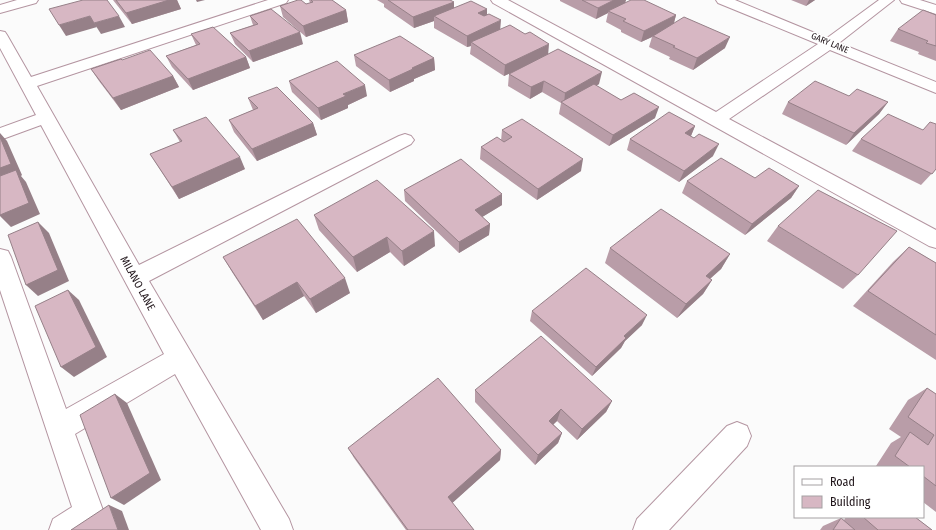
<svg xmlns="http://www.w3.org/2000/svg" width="936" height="530" font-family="'Fira Sans Condensed',sans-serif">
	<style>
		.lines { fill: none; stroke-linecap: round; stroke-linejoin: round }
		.minor-casing { stroke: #b495a1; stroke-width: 2 }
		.minor { fill: #fff; fill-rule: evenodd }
		.wall { fill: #b99da8 }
		.shaded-wall { fill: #968088 }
		.building { fill: #d7b7c3; stroke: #968088 }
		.labels { text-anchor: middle; stroke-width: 3.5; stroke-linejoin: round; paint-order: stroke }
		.far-street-label { font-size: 9px; fill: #1e1318; stroke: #fff }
		.street-label { font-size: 11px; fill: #1e1318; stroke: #fff }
	</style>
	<rect width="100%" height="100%" fill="#fbfbfb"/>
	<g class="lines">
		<defs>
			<g id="minor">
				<path d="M17 0H38L36 3 0 13V5Z"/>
				<path d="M268 0H288L286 3 37 86 139 265 399 136 405 134 411 136 414 140 411 144 149 281 289 519 293 530H261L175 374 75 434 104 513 100 524 91 530H49L53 519 72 507 0 290V249L8 251 11 257 66 409 164 354 41 125 0 140V128L36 115 0 48V31L5 32 7 35 31 77Z"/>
				<path d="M491 0H508L716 112 818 44 718 3 716 0H735L827 38 879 0H894L839 43 936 82V93L830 50 729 119 936 230V248L929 246 493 3Z"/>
				<path d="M900 0H920L936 5V14L902 3Z"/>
				<path d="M737 422 747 426 751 436 747 446 669 530H633L637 519 727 426Z"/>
			</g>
		</defs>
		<use href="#minor" class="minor-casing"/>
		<use href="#minor" class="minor"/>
	</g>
	<g class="wall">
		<path d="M113 0H177L181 9 132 24Z"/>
		<path d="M309 0H332L346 10 348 22 306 37 283 17 280 6 306 4 310 3Z"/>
		<path d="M377 0H450L454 8 487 9V15L500 30 548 54 599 84 596 86 621 100 655 118 609 146 559 114 561 103 542 92 530 99 508 86 509 74 513 72 504 76 470 54 471 46 467 47 434 28V21L414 28 384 7V4Z"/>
		<path d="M560 0H626L625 3 676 15 674 23 725 48 693 70 669 59 670 57 649 47 652 37 641 42 621 32V30L606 22 608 13 596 19 560 1Z"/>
		<path d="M791 0H815L806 6Z"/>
		<path d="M936 15V61L918 54 919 52 890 41 898 29Z"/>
		<path d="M250 16 303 44 253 62 235 44 230 33 253 25Z"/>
		<path d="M191 34 246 57 250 68 193 90 172 67 166 56 196 45Z"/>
		<path d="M354 55 434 58 435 70 414 79V81L390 92 356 66Z"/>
		<path d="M91 69 173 76 179 87 121 110 99 81Z"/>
		<path d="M289 81 367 96 348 105V108L321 120 292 92Z"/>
		<path d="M849 96 888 102 879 114 846 145 782 114 788 102Z"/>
		<path d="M248 98 313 123 317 135 257 161 234 132 229 120 253 110Z"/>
		<path d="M695 126 691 136 713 156 679 182 627 150 630 139Z"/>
		<path d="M173 130 245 169 179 199 150 154 180 142Z"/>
		<path d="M502 130 581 171 537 200 480 159 481 147 501 141Z"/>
		<path d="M861 139 936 169 921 185 852 151Z"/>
		<path d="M755 178 799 186 791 198 745 235 682 193 687 181Z"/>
		<path d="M404 190 502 205 482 217 490 224 489 235 459 253 405 201Z"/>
		<path d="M314 215 435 246 404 266 390 252 357 272 319 230Z"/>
		<path d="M778 226 858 275 843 289 767 241Z"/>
		<path d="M909 247 936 263V360L853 306 893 262Z"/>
		<path d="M610 248 730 254 721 269 710 279 712 280 703 294 677 318 605 263Z"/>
		<path d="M223 257 350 293 316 313 304 296 263 320 232 272Z"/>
		<path d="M532 311 642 325 625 341 621 348 592 376 530 321Z"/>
		<path d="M927 388 936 394V512L923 502V467H877L876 466 891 443 901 437 889 429 908 400Z"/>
		<path d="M475 390 612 401 606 412 577 440 557 421 553 424 562 433 558 443 535 465 475 402Z"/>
		<path d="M348 448 501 450 500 460 452 503 474 530H406L354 458Z"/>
		<path d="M846 517H915L932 530H820L823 526 841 518 844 520Z"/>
	</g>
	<g class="shaded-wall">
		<path d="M169 0H177L181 9 132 24 126 13Z"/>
		<path d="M196 0H205L197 2Z"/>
		<path d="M614 0H626L624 5 608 11V13L596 19 598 8Z"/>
		<path d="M809 0H815L806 6Z"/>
		<path d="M454 2V13L434 16V21L414 28 413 17Z"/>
		<path d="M487 9V20L478 13Z"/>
		<path d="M346 10 348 22 306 37 303 26Z"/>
		<path d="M676 15 673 26 653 36 652 37 641 42 644 31Z"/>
		<path d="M90 16 97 27 66 36 59 25Z"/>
		<path d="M119 16 125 27 101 34 94 23Z"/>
		<path d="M501 20 500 32 471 42V46L467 47V36Z"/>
		<path d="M300 32 303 44 253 62 249 51Z"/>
		<path d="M730 37 725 48 693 70 697 58Z"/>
		<path d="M549 44 548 56 504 76 505 65Z"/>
		<path d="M246 57 250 68 193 90 188 79Z"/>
		<path d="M434 58 435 70 414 79V81L390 92 389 80 412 68Z"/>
		<path d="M602 72 599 84 565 104H564L565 93Z"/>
		<path d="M173 76 179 87 121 110 113 98Z"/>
		<path d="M544 81 542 92 530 99 531 87Z"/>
		<path d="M365 85 367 96 348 105V108L321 120 318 108 343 94Z"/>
		<path d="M888 102 879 114 846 145 854 133Z"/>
		<path d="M659 107 655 118 609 146 613 135Z"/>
		<path d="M313 123 317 135 257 161 252 149Z"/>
		<path d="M695 126 690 138 685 133Z"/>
		<path d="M0 133 7 141 22 175 21 176 26 182 40 214 11 227 0 216Z"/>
		<path d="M719 144 713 156 679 182 684 171Z"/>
		<path d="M240 157 245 169 179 199 172 187Z"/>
		<path d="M583 159 581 171 537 200 538 189Z"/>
		<path d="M799 186 791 198 745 235 752 224Z"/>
		<path d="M502 194V205L474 222 475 210Z"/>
		<path d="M38 222 49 233 69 281 38 296 26 285Z"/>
		<path d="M490 224 489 235 459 253V242Z"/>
		<path d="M434 231 435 246 404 266 402 251Z"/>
		<path d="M387 237 390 252 357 272 353 257Z"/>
		<path d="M730 254 721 269 697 290 706 276Z"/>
		<path d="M345 278 350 293 316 313 310 299Z"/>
		<path d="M712 280 703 294 677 318 686 304Z"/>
		<path d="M297 282 304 296 263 320 255 306Z"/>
		<path d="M68 290 79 300 107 357 74 377 61 367Z"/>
		<path d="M647 315 642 325 625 341 621 348 592 376 596 367 624 336Z"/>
		<path d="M115 394 127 403 161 480 124 505 111 498Z"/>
		<path d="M612 401 606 412 577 440 582 429Z"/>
		<path d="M561 409 557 421 546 432 549 421Z"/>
		<path d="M562 433 558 443 535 465 538 455Z"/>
		<path d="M501 450 500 460 449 506 448 497Z"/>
		<path d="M109 505 122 511 129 530H118Z"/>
	</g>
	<g class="building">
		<path d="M83 0H107L119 16 94 23 90 16 59 25 49 9Z"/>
		<path d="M116 0H169L126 13Z"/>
		<path d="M298 0H301L306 4 313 2 311 0H332L346 10 303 26 280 6Z"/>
		<path d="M388 0H450L454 2 413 17Z"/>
		<path d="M582 0H614L598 8Z"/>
		<path d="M631 0H644L676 15 644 31 623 21 626 19 608 11Z"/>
		<path d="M471 1 487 9 478 13 484 16 489 14 501 20 467 36 434 16Z"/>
		<path d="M271 9 300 32 249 51 230 33 258 24 250 16Z"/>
		<path d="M923 10 936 15V46L926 43 928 41 898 29Z"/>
		<path d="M684 17 730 37 697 58 673 47 675 46 653 36Z"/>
		<path d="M510 25 525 34 530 32 549 44 505 65 471 42Z"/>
		<path d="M213 27 246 57 188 79 166 56 200 44 191 34Z"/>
		<path d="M400 36 434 58 412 68 413 69 389 80 354 55Z"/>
		<path d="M558 49 602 72 565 93 544 81 531 87 509 74Z"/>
		<path d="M150 50 173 76 113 98 91 69 121 59 122 60Z"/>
		<path d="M337 61 365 85 343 94 346 96 318 108 289 81Z"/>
		<path d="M815 81 849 96 857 89 888 102 854 133 788 102Z"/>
		<path d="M594 84 621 100 634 93 659 107 613 135 561 102Z"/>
		<path d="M277 87 313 123 252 149 229 120 258 108 248 98Z"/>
		<path d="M669 112 695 126 685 133 694 138 699 134 719 144 684 171 630 139Z"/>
		<path d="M888 114 923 130 930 122 936 124V169L932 174 861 139Z"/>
		<path d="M206 117 240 157 172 187 150 154 182 141 173 130Z"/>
		<path d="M522 119 583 159 538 189 481 147 497 137 504 142 512 137 502 130Z"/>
		<path d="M0 137 11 164 0 168Z"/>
		<path d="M721 158 755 178 769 168 799 186 752 224 687 181Z"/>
		<path d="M461 159 502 194 475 210 490 224 459 242 404 190Z"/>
		<path d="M16 170 29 203 0 215V176Z"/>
		<path d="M377 180 434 231 402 251 387 237 353 257 314 215Z"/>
		<path d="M818 190 897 231 858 275 778 226Z"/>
		<path d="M661 209 730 254 706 276 712 280 686 304 610 248Z"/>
		<path d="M297 219 345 278 310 299 297 282 255 306 223 257Z"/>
		<path d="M38 222 58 270 26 285 8 235Z"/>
		<path d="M909 247 936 263V335L868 291Z"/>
		<path d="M586 268 647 315 624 336 626 338 596 367 532 311Z"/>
		<path d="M68 290 96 347 61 367 35 306Z"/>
		<path d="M541 336 612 401 582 429 561 409 549 421 562 433 538 455 475 390Z"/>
		<path d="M438 378 501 450 448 497 474 530H408L348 448Z"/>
		<path d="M927 388 936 394V486L923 476V467H910L895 456 910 432 928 445 934 435 908 417Z"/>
		<path d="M115 394 150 473 111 498 80 415Z"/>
		<path d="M109 505 118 530H71Z"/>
		<path d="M863 517H915L932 530H878Z"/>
		<path d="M841 518 855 530H833Z"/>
	</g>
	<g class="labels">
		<g class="far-street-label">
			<text transform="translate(830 43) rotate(23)" y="3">GARY LANE</text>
		</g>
		<g class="street-label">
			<text transform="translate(138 283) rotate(61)" y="4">MILANO LANE</text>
		</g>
	</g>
	<rect x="794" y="466" width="130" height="52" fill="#ffffff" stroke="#a5a1a3"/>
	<rect x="802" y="479" width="20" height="6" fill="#ffffff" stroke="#a5a1a3"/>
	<text x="830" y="486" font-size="12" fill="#1e1318">Road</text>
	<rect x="802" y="496" width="20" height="12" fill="#d7b7c3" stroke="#a5a1a3"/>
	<text x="830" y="506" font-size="12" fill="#1e1318">Building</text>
</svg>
